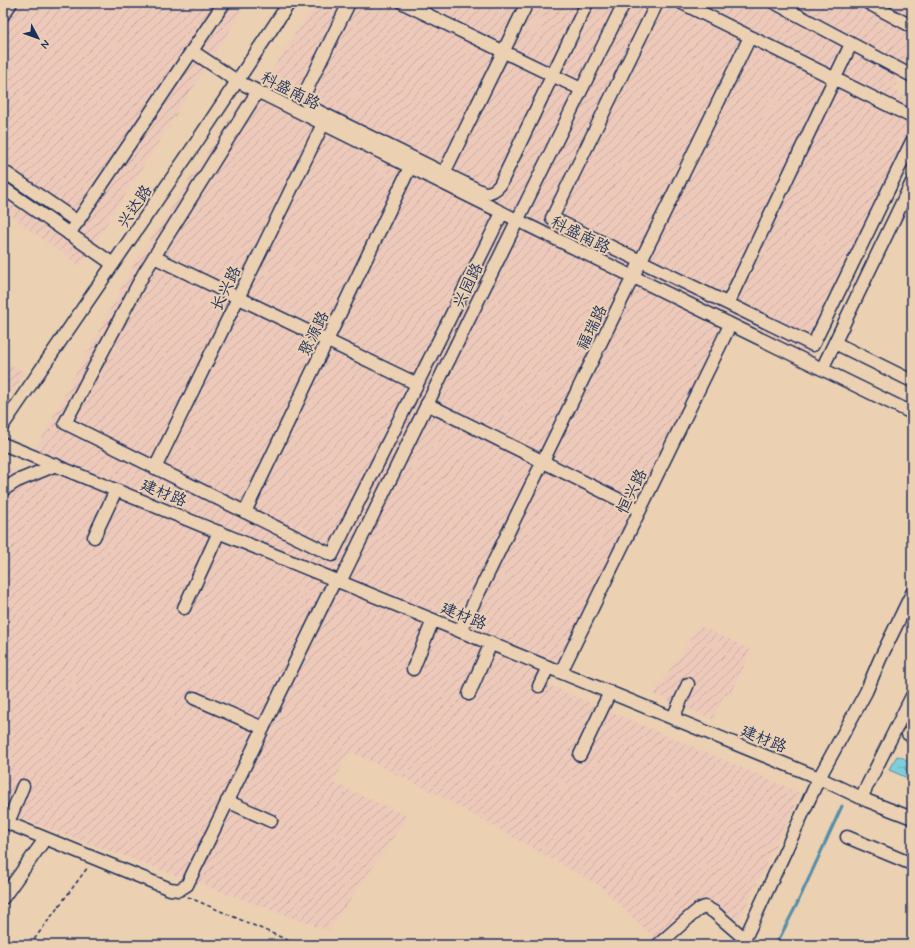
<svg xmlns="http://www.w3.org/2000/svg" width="915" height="948" font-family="Mynerve,'LXGW WenKai TC',sans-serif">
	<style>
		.industrial { fill: url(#industrial-furrows) }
		.water { fill: url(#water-ripples); stroke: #568ea8 }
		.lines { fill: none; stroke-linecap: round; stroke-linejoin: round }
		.stream { stroke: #568ea8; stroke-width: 3 }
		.minor-casing { stroke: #1b2f5e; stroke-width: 15 }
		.path { stroke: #1b2f5e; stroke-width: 1.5; stroke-dasharray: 4 3; stroke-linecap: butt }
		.minor { stroke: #ebd0b2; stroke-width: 12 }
		.labels { text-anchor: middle; stroke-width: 4; stroke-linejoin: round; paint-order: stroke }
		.street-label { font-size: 16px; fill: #1b2f5e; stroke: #ebd0b2 }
	</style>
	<defs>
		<pattern id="industrial-furrows" width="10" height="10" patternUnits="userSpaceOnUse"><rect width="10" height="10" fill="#edc9ba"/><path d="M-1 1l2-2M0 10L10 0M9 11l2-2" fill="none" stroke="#cbada2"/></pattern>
		<pattern id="water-ripples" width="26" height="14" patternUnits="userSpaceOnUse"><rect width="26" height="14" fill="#7eced9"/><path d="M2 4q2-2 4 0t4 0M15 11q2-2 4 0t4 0" fill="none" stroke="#6cb1bd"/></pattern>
	</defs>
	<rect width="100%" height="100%" fill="#ebd0b2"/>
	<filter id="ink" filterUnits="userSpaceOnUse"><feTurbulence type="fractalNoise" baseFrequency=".025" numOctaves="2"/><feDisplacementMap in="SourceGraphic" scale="8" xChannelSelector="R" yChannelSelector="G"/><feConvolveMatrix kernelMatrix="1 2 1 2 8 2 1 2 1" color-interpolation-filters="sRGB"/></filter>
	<g filter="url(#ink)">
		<g class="industrial">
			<path d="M3 3H247L80 266 3 210Z"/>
			<path d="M315 3H912V53L893 90 912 100V157L814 358 726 317 549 685 801 793 737 924 701 901 662 945H661L600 886 436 794 350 751 333 783 408 816 329 931 3 812V466L23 474 133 266 257 77 269 82 270 76 273 69Z"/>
			<path d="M3 363 25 372 3 405Z"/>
			<path d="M700 626 751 650 730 697 724 695 713 719 653 694Z"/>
		</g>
		<path class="water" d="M897 756C902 757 908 759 908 765L905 767V770L912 765V780L889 770 890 767Z"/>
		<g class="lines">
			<g class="stream">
				<path d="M266 945 269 941"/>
				<path d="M776 945 797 904 842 806"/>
			</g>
			<defs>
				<g id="minor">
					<path d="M349 3 304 95C305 104 312 108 320 112L484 193C491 193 495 191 500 185L587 3"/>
					<path d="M403 3 581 89"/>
					<path d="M657 3 552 218 813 345 912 141"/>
					<path d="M682 3 912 117"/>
					<path d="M775 3 912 76"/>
					<path d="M868 3 911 26H912"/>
					<path d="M3 15 11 3"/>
					<path d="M192 51 237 81 517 220 912 413"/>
					<path d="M258 91 154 257 417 384"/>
					<path d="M3 171 78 222"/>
					<path d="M444 173 527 3"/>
					<path d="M3 188 113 264"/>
					<path d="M69 234 224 3"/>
					<path d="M154 257 144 273 65 423 332 555 502 213"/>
					<path d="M728 303 851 44"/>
					<path d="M835 343 912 381"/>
					<path d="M822 369 912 182"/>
					<path d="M427 404 640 510"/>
					<path d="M3 425 196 143 289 3"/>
					<path d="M3 444 819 778 868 801 912 818"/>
					<path d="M155 468 323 124"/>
					<path d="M3 490 17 481 56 465"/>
					<path d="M245 512 410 167"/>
					<path d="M94 537 116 490"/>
					<path d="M340 582 624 3"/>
					<path d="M184 608 219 532"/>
					<path d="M460 631 750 37"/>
					<path d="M413 669 433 620"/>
					<path d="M561 672 730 325"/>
					<path d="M539 686 548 667"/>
					<path d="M469 694 491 643"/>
					<path d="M194 698 263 728"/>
					<path d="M673 718 688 684"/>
					<path d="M908 734 912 736"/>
					<path d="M580 755 610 692"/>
					<path d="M861 798 912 696"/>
					<path d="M227 801 271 821"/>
					<path d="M3 821 170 889 179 890 187 885 335 580"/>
					<path d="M8 823 23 786"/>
					<path d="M847 837 912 864"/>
					<path d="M3 898 45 839"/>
					<path d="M658 945 693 914 698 910 705 907 714 912 745 939"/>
					<path d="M742 945 819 778 866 692 880 659 912 593"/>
				</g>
			</defs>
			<use href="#minor" class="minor-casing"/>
			<g class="path">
				<path d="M188 897 299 945"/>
				<path d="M30 945 88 867"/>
			</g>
			<use href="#minor" class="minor"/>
		</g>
	</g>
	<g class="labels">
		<g class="street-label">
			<text transform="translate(291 90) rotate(27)" y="6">科盛南路</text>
			<text transform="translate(134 206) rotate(-56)" y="6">兴达路</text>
			<text transform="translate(581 234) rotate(26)" y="6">科盛南路</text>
			<text transform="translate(467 285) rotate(-64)" y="6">兴园路</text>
			<text transform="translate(225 288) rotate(-64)" y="6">长兴路</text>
			<text transform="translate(591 327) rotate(-64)" y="6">福瑞路</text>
			<text transform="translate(313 333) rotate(-64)" y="6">聚源路</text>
			<text transform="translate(631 491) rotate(-64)" y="6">恒兴路</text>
			<text transform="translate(164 492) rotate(22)" y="6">建材路</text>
			<text transform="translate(464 615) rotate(22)" y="6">建材路</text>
			<text transform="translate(764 738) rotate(22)" y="6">建材路</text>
		</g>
	</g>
	<rect width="915" height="948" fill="none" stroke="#ebd0b2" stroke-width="16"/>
	<rect x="8" y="8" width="899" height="932" fill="none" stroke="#1b2f5e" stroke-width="1.5" filter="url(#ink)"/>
	<g transform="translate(38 38) rotate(131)" stroke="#ebd0b2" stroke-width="3" paint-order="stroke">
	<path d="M0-3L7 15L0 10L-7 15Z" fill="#1b2f5e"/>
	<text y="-6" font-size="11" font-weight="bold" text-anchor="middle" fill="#1b2f5e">N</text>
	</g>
</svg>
